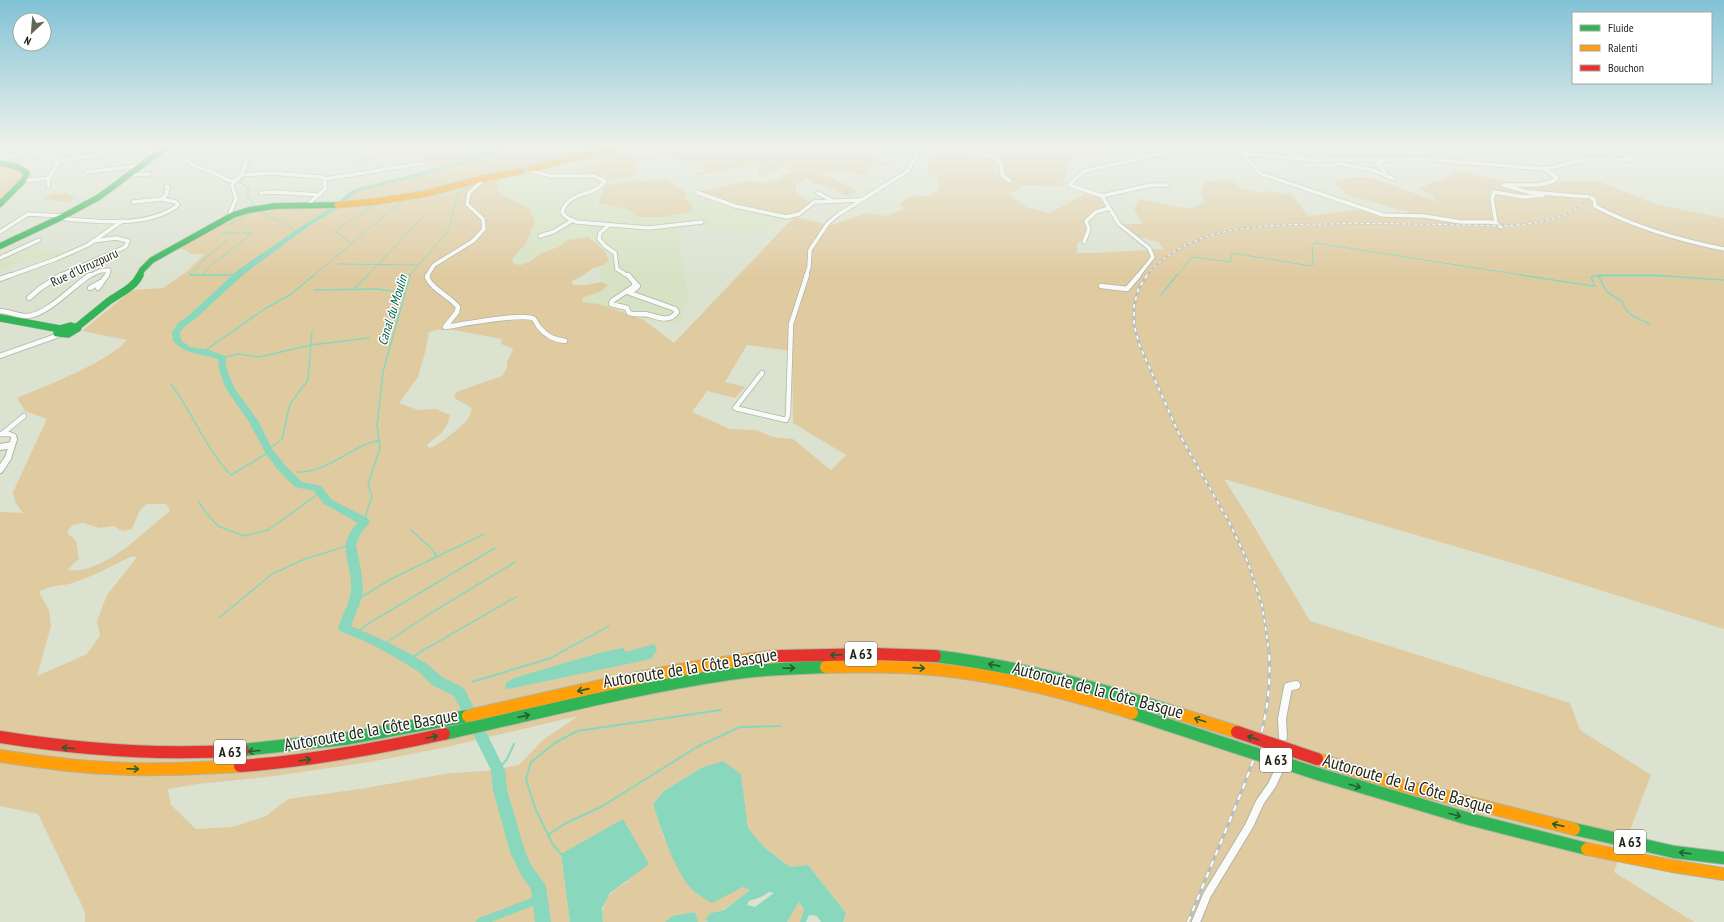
<svg xmlns="http://www.w3.org/2000/svg" width="1724" height="922" font-family="'PT Sans Narrow',sans-serif">
	<style>
		.built { fill: #d6e2c3 }
		.green { fill: #e0cba1; fill-rule: evenodd }
		.water { fill: #89d7bd; fill-rule: evenodd }
		.lines { fill: none; stroke-linecap: round; stroke-linejoin: round }
		.stream-far2 { stroke: #89d7bd; stroke-width: 1 }
		.stream-far1 { stroke: #89d7bd; stroke-width: 1.5 }
		.stream { stroke: #89d7bd; stroke-width: 2 }
		.canal { stroke: #89d7bd; stroke-width: 8 }
		.river { fill: #89d7bd; fill-rule: evenodd }
		.street-far3-casing { stroke: #aeb4a5; stroke-width: 5 }
		.street-far2-casing { stroke: #aeb4a5; stroke-width: 6 }
		.street-far1-casing { stroke: #aeb4a5; stroke-width: 8 }
		.street-casing { stroke: #aeb4a5; stroke-width: 10 }
		.fast-far2-casing { stroke: #aeb4a5; stroke-width: 7 }
		.fast-far1-casing { stroke: #aeb4a5; stroke-width: 8 }
		.fast-casing { stroke: #aeb4a5; stroke-width: 14 }
		.slow-far1-casing { stroke: #aeb4a5; stroke-width: 7 }
		.slow-casing { stroke: #aeb4a5; stroke-width: 14 }
		.jam-casing { stroke: #aeb4a5; stroke-width: 14 }
		.street-far3 { stroke: #fafbf8; stroke-width: 3.5 }
		.street-far2 { stroke: #fafbf8; stroke-width: 4.5 }
		.street-far1 { stroke: #fafbf8; stroke-width: 6 }
		.street { stroke: #fafbf8; stroke-width: 8 }
		.fast-far2 { stroke: #30b455; stroke-width: 5.5 }
		.fast-far1 { stroke: #30b455; stroke-width: 7 }
		.fast { stroke: #30b455; stroke-width: 12 }
		.slow-far1 { stroke: #ff9f0a; stroke-width: 5.5 }
		.slow { stroke: #ff9f0a; stroke-width: 12 }
		.jam { stroke: #e5322d; stroke-width: 12 }
		.rail-far2-casing { stroke: #bcbeb9; stroke-width: 2 }
		.rail-far1-casing { stroke: #bcbeb9; stroke-width: 3 }
		.rail-casing { stroke: #bcbeb9; stroke-width: 3.5 }
		.rail-far2 { stroke: #fff; stroke-width: 1; stroke-dasharray: 3; stroke-linecap: butt }
		.rail-far1 { stroke: #fff; stroke-width: 1.5; stroke-dasharray: 4; stroke-linecap: butt }
		.rail { stroke: #fff; stroke-width: 2; stroke-dasharray: 6; stroke-linecap: butt }
		.fast-bridge-casing { stroke: #aeb4a5; stroke-width: 14; stroke-linecap: butt }
		.jam-bridge-casing { stroke: #aeb4a5; stroke-width: 14; stroke-linecap: butt }
		.fast-bridge { stroke: #30b455; stroke-width: 12 }
		.jam-bridge { stroke: #e5322d; stroke-width: 12 }
		.oneway { stroke: #265e30 }
		.labels { text-anchor: middle; stroke-width: 3; stroke-linejoin: round; paint-order: stroke }
		.far-street-label { font-size: 13px; fill: #1f2417; stroke: #fff }
		.far-water-label { font-size: 13px; font-style: italic; fill: #02624f; stroke: #fff }
		.shield { fill: #fff; stroke: #62665d; stroke-width: 1 }
		.shield-label { font-size: 14px; font-weight: bold; fill: #1f2417 }
		.near-street-label { font-size: 18px; fill: #1f2417; stroke: #fff }
	</style>
	<rect width="100%" height="100%" fill="#dbe2d0"/>
	<g class="built">
		<path d="M565 158 581 159 587 163 583 166 570 171 605 176 607 180 598 203 627 209 634 216 662 217 693 211 683 197 699 192 728 206 759 214 794 217 747 235 694 225 677 231 688 297 681 322 644 320 599 304 583 302 582 298 602 291 608 286 601 282 598 273 609 260 605 251 588 237 568 240 558 247 540 254 531 261 521 265 514 264 512 259 526 243 528 238 497 192 501 178 526 166Z"/>
		<path d="M26 247 65 254 46 262 29 258 0 271V259Z"/>
	</g>
	<g class="green">
		<path d="M378 148H609L526 166 501 178 497 192 530 209 535 222 526 243 512 259 514 264 521 265 531 261 540 254 558 247 568 240 588 237 605 251 609 260C602 268 599 265 592 269 585 274 580 278 572 281L573 285H586L601 282 608 285 602 291 582 298 583 302 599 304 644 320 674 343 794 217 760 214 728 206 699 192 747 181 762 183 783 178 781 175 791 173 787 165 760 176 756 165 695 176 696 173 705 171 703 164 672 160 674 157 661 150 656 153 651 149 639 153 641 149 636 148H840L883 156 878 160 891 163 889 165 872 166 863 175 836 170 821 173 858 191 847 196 822 184H816L807 178 796 184V193L810 202 795 217 831 225 867 213 887 216 905 208 899 205 908 197 928 196 939 189 938 176 928 173V165L939 148H1111L1097 149 1087 159 1077 157 1066 165 1067 172 1062 186 1025 185 1009 194 1026 207 1050 213 1088 192 1100 197 1106 207 1091 214 1085 220C1087 231 1086 238 1077 244V253H1094L1164 249 1158 242 1134 236 1122 224H1142L1134 209 1139 199 1189 209 1205 202 1201 192 1205 182 1231 180 1240 188 1263 193 1269 191 1283 194 1290 192 1308 216 1364 209 1384 214 1411 213 1347 195 1334 183 1351 177H1369L1438 202 1433 196 1419 189C1432 182 1445 179 1457 171L1516 183 1598 181 1658 205 1724 218V629L1536 570 1224 479 1249 518 1310 621 1570 703 1580 730 1651 775 1614 872 1694 922H843L846 913 808 865 790 867 765 848 748 828 741 775 701 768 664 791 653 804 664 838 686 882 700 896 728 894 743 887 750 890 723 910 711 913 706 919 708 922H698L695 912 672 916 665 922H603C601 898 609 894 628 881L561 854 570 922H85V912L38 814 0 806V512L23 513 15 502 13 492 47 419 25 411 17 398C44 387 110 361 127 340L82 331 132 290 163 288 185 273 205 254H190L186 250 177 248 235 216 268 208 332 207 352 190 369 184 420 174 437 165C413 152 383 158 357 162L353 160 372 157ZM437 330H454L502 339 501 344 512 348 513 350 507 362V368L502 376 456 392 454 398 472 408C471 412 470 417 467 420 461 427 437 447 429 448L427 445C440 433 446 433 450 415L436 409 418 410 399 403 418 377 426 349 429 332ZM747 345 792 351 793 423 846 455 831 470 793 439 773 437 756 430 730 429 692 412 707 391 735 398 745 387 725 382ZM147 504H166L170 511C143 532 104 575 67 570L79 559 76 541 67 533 72 525 83 523 100 528 114 526 122 531 132 529 140 510ZM130 557H137L107 595 97 621 100 636 87 654 37 676 51 626 49 610 39 592C49 586 58 586 69 584 90 578 110 567 130 557ZM578 716 543 740 519 765 487 771 450 773 360 789 288 799 266 816 232 827 196 829 171 805 168 789 198 784 275 776 370 762 447 747Z"/>
		<path d="M613 148H631L634 153 639 156 654 155 664 157V158C653 158 644 159 635 164L636 173 634 176 607 180 605 176 569 171C577 168 594 166 599 163L581 159Z"/>
		<path d="M14 167 21 171 23 177 0 200V178L4 176 0 174V168Z"/>
		<path d="M638 179 641 182 667 179 686 193 683 198 693 204V211L662 217H638L627 209 598 203 606 185Z"/>
		<path d="M54 193 59 194 66 193 75 198 71 200 72 202 42 199Z"/>
		<path d="M799 901 804 909 800 922H787Z"/>
	</g>
	<g class="water">
		<path d="M654 644 657 650 651 659 513 688 508 689 505 687 506 683 514 678 599 653 623 648 626 652Z"/>
		<path d="M723 761 741 774 748 828 765 848 790 867 808 865 846 913 843 922H821L817 916 809 915 806 922H800L804 909 799 902 787 922H708L705 919 711 913 724 910 750 890 743 887 712 903C702 897 691 891 685 881 671 859 661 829 653 804L664 791 701 768ZM769 892 774 893 755 907 747 905 749 901 761 897Z"/>
		<path d="M623 819 649 864 610 893 602 908 603 922H570L561 854Z"/>
		<path d="M695 912 698 922H665L672 916Z"/>
	</g>
	<g class="lines">
		<g class="stream-far2">
			<path d="M232 148 237 156 243 159"/>
			<path d="M247 161 250 162 248 173"/>
			<path d="M476 161 501 169"/>
			<path d="M246 175 241 180V183L248 187V197L256 207"/>
			<path d="M479 177 502 170 602 148"/>
			<path d="M260 211 291 227 296 233"/>
			<path d="M224 226 235 222 252 212"/>
			<path d="M351 243 335 231 373 206"/>
			<path d="M338 264 418 265"/>
			<path d="M203 274 209 267 252 233H221"/>
			<path d="M190 275 209 255 229 239"/>
			<path d="M190 275H237"/>
			<path d="M313 276 401 202"/>
			<path d="M367 276 423 217"/>
			<path d="M409 276 449 230 457 194 468 185"/>
			<path d="M1177 276 1192 257 1231 262V254L1233 253 1311 266 1313 265 1312 245 1315 243 1528 276"/>
			<path d="M1597 276H1664"/>
		</g>
		<g class="stream-far1">
			<path d="M190 275H237"/>
			<path d="M1521 275 1593 286H1595L1591 277 1601 275H1651L1724 280"/>
			<path d="M1598 275 1607 292 1623 302C1625 315 1639 319 1650 324"/>
			<path d="M314 290 378 289 404 293"/>
			<path d="M353 290 368 275"/>
			<path d="M1161 295 1177 275"/>
			<path d="M203 352 266 308 290 295 314 275"/>
			<path d="M222 358 238 354 259 357 311 345 369 338"/>
			<path d="M171 384C193 413 205 448 231 475L269 452"/>
			<path d="M268 450 282 439 290 404 308 380 312 332"/>
			<path d="M297 472C322 473 342 455 364 445 369 443 374 442 379 440"/>
			<path d="M199 502 206 513 218 526 244 536 268 530 321 492"/>
			<path d="M365 522V517L372 497 368 484 380 448 377 425 383 372 410 275"/>
			<path d="M410 529 432 549 437 557"/>
			<path d="M355 601 391 579 484 534"/>
			<path d="M219 618 272 574 305 559 350 545"/>
			<path d="M356 633 366 625 495 548"/>
			<path d="M383 645 431 613 515 562"/>
			<path d="M422 651 516 597"/>
			<path d="M563 651 609 626"/>
		</g>
		<g class="stream">
			<path d="M409 660 423 650"/>
			<path d="M472 682 551 658 565 650"/>
			<path d="M498 770 507 759 514 744"/>
			<path d="M548 835 566 823 601 807 697 747 740 727 781 726"/>
			<path d="M561 854 552 843 535 808 526 779 531 762 555 743 577 731 721 710"/>
		</g>
		<path class="canal" d="M480 922 540 899"/>
		<path class="river" d="M507 148H515L493 155 479 157 465 164 357 192 332 212 309 226 244 274 194 320 185 326 180 332 181 340 190 347 209 350 225 356 227 370 235 389 259 422 272 449 285 465 302 482 321 486 332 500 369 519 370 522 361 533 356 545 361 570 363 590 360 603 351 626 381 639 411 654 427 664 442 677 464 688 505 770 507 790 525 851 531 865 546 886 551 922H535L531 889 521 875 510 852 493 790 491 770 454 696 432 685 419 672 403 662 373 645 340 631 338 628C342 615 350 603 351 590 353 562 334 546 358 523L324 504 314 491 295 487 277 469 265 452 249 422 226 389 219 370 218 359C202 354 184 354 173 341L172 332 179 322 188 316 238 270 305 224 328 210 353 190 461 162 475 154Z"/>
		<defs>
			<g id="street-far3">
				<path d="M102 148 104 153"/>
				<path d="M180 148C183 165 201 168 214 173 222 176 225 181 234 181"/>
				<path d="M959 148 996 158 1002 165V175L1010 181"/>
				<path d="M1245 148 1250 154 1311 160 1425 159 1545 169 1588 159 1635 160 1607 148"/>
				<path d="M1269 148 1301 157"/>
				<path d="M29 150 59 161 49 178 48 186"/>
				<path d="M1246 153V157L1259 173 1383 215 1424 216 1461 222H1490L1496 223 1501 227"/>
				<path d="M0 159 41 148"/>
				<path d="M59 161 101 154"/>
				<path d="M1384 161 1378 163 1385 172 1384 175"/>
				<path d="M1337 163 1375 171 1394 179"/>
				<path d="M1545 169 1557 178 1551 182 1539 185H1503L1528 192 1589 197 1594 199 1595 206C1636 228 1679 240 1724 249"/>
				<path d="M530 171 552 176H594L605 181C594 198 570 189 562 212L566 217 576 222 649 228 702 222"/>
				<path d="M87 172 139 166"/>
				<path d="M129 175 149 174"/>
				<path d="M241 175 271 173 322 177 325 179V189L306 206"/>
				<path d="M325 179 424 163"/>
				<path d="M23 181 49 178"/>
				<path d="M696 192 735 206 786 217 799 214 814 202 860 200"/>
				<path d="M261 193 273 192 320 195"/>
				<path d="M818 193 831 200"/>
				<path d="M1102 196 1151 185H1167"/>
				<path d="M133 202 162 199"/>
				<path d="M233 215 230 213 236 199 232 185 241 175 248 158 267 148"/>
				<path d="M59 218C94 222 150 228 178 205L176 202 162 199 166 195 168 187 166 186"/>
				<path d="M1496 223 1492 199 1494 192 1524 197 1543 195"/>
				<path d="M609 225 600 233 599 239 605 246 615 253 617 269 628 276"/>
				<path d="M0 232 28 214 62 216"/>
				<path d="M540 236 553 232 573 220"/>
				<path d="M1084 242 1089 229 1086 221 1096 212 1109 208"/>
				<path d="M0 258 39 240"/>
				<path d="M9 276 56 259 88 245 122 221"/>
				<path d="M59 276 123 248 126 246 128 241 116 238 93 241"/>
				<path d="M89 276 100 271 109 270 107 276"/>
				<path d="M427 276 434 265 473 241 484 229 483 219 467 204 469 193 482 181 481 179"/>
				<path d="M806 276 809 267 810 250 828 223 839 214 908 171 920 148"/>
				<path d="M1138 276 1153 257 1149 248 1119 224 1102 196 1069 185 1084 171 1163 153 1197 149 1250 154"/>
			</g>
			<g id="street-far2">
				<path d="M428 275 427 277C432 290 450 296 458 307L457 312 445 327C459 325 526 312 534 319 536 321 537 325 539 327 546 336 554 340 565 341"/>
				<path d="M628 275 635 283"/>
				<path d="M0 279 11 275"/>
				<path d="M635 283 638 286 630 293 675 309 677 312C669 324 656 316 645 314 639 314 634 315 629 313L627 308 611 304 612 301 633 287Z"/>
				<path d="M1101 286 1127 289 1139 275"/>
				<path d="M90 288 101 282"/>
				<path d="M98 288 107 275"/>
				<path d="M29 298 39 289 61 275"/>
				<path d="M0 311C9 311 18 317 28 316 48 314 73 286 90 275"/>
				<path d="M0 356 59 335"/>
				<path d="M762 373 735 408 786 420 788 415 791 324 807 275"/>
				<path d="M0 434H9L14 436V440"/>
				<path d="M2 434 24 416"/>
			</g>
			<g id="street-far1">
				<path d="M0 447 12 445"/>
				<path d="M0 470 8 458 14 439"/>
			</g>
			<g id="street">
				<path d="M1283 737 1282 719 1288 687 1296 685"/>
				<path d="M1196 922 1207 895 1249 826 1260 802 1272 785 1278 772"/>
			</g>
			<g id="fast-far2">
				<path d="M0 163 18 167 27 173 23 181 0 204"/>
				<path d="M0 246 62 217 99 197 165 148"/>
				<path d="M139 276 142 270 152 260 233 215 249 210 275 206 337 205"/>
			</g>
			<g id="fast-far1">
				<path d="M0 318 60 329"/>
				<path d="M71 326 78 328 68 334 57 333 60 329Z"/>
				<path d="M77 327C88 318 98 310 109 301 120 293 134 288 140 275"/>
			</g>
			<g id="fast">
				<path d="M935 656C1016 666 1093 686 1170 711"/>
				<path d="M1132 713 1235 747"/>
				<path d="M444 734C539 713 633 688 729 674 761 669 793 668 826 667"/>
				<path d="M243 750 344 739 468 716"/>
				<path d="M1318 774 1469 819 1587 849"/>
				<path d="M1574 829 1674 852 1724 858"/>
			</g>
			<g id="slow-far1">
				<path d="M530 169 614 148"/>
				<path d="M337 205 372 202 424 194 481 179 522 171"/>
			</g>
			<g id="slow">
				<path d="M826 667C865 666 903 666 942 670 1007 677 1070 694 1132 713"/>
				<path d="M1170 711 1237 732"/>
				<path d="M468 716C571 693 674 666 780 656"/>
				<path d="M0 756C36 761 72 767 109 768 153 771 196 768 240 766"/>
				<path d="M1317 759 1404 786 1574 829"/>
				<path d="M1587 849 1672 866 1724 874"/>
			</g>
			<g id="jam">
				<path d="M780 656 874 654 935 656"/>
				<path d="M0 737C81 750 161 756 243 750"/>
				<path d="M240 766C309 761 376 749 444 734"/>
			</g>
		</defs>
		<use href="#street-far3" class="street-far3-casing"/>
		<use href="#street-far2" class="street-far2-casing"/>
		<use href="#street-far1" class="street-far1-casing"/>
		<use href="#street" class="street-casing"/>
		<use href="#fast-far2" class="fast-far2-casing"/>
		<use href="#fast-far1" class="fast-far1-casing"/>
		<use href="#fast" class="fast-casing"/>
		<use href="#slow-far1" class="slow-far1-casing"/>
		<use href="#slow" class="slow-casing"/>
		<use href="#jam" class="jam-casing"/>
		<use href="#street-far3" class="street-far3"/>
		<use href="#street-far2" class="street-far2"/>
		<use href="#street-far1" class="street-far1"/>
		<use href="#street" class="street"/>
		<use href="#fast-far2" class="fast-far2"/>
		<use href="#fast-far1" class="fast-far1"/>
		<use href="#fast" class="fast"/>
		<use href="#slow-far1" class="slow-far1"/>
		<use href="#slow" class="slow"/>
		<use href="#jam" class="jam"/>
		<defs>
			<path id="rail-far2" d="M1146 276C1190 224 1265 225 1326 224 1371 223 1415 224 1460 225 1500 226 1559 230 1589 198"/>
			<path id="rail-far1" d="M1147 275 1138 290 1134 306V325L1139 344 1179 434 1229 522 1247 560 1262 605 1269 651"/>
			<path id="rail" d="M1188 922C1202 888 1216 854 1230 820 1254 761 1273 717 1269 650"/>
		</defs>
		<use href="#rail-far2" class="rail-far2-casing"/>
		<use href="#rail-far1" class="rail-far1-casing"/>
		<use href="#rail" class="rail-casing"/>
		<use href="#rail-far2" class="rail-far2"/>
		<use href="#rail-far1" class="rail-far1"/>
		<use href="#rail" class="rail"/>
		<defs>
			<path id="fast-bridge" d="M1235 747 1318 774"/>
			<path id="jam-bridge" d="M1237 732 1317 759"/>
		</defs>
		<use href="#fast-bridge" class="fast-bridge-casing"/>
		<use href="#jam-bridge" class="jam-bridge-casing"/>
		<use href="#fast-bridge" class="fast-bridge"/>
		<use href="#jam-bridge" class="jam-bridge"/>
	</g>
	<defs><path id="oneway-shaft" d="M-6 0H5M1.5-3L5.5 0L1.5 3" fill="none" stroke-width="1.6" stroke-linecap="round" stroke-linejoin="round"/></defs>
	<g class="oneway">
		<use href="#oneway-shaft" transform="translate(836 655) rotate(178)"/>
		<use href="#oneway-shaft" transform="translate(994 665) rotate(-169)"/>
		<use href="#oneway-shaft" transform="translate(789 668) rotate(-2)"/>
		<use href="#oneway-shaft" transform="translate(919 668) rotate(4)"/>
		<use href="#oneway-shaft" transform="translate(583 690) rotate(167)"/>
		<use href="#oneway-shaft" transform="translate(524 716) rotate(-13)"/>
		<use href="#oneway-shaft" transform="translate(1200 720) rotate(-162)"/>
		<use href="#oneway-shaft" transform="translate(432 737) rotate(-12)"/>
		<use href="#oneway-shaft" transform="translate(1253 738) rotate(-161)"/>
		<use href="#oneway-shaft" transform="translate(68 748) rotate(-174)"/>
		<use href="#oneway-shaft" transform="translate(254 751) rotate(175)"/>
		<use href="#oneway-shaft" transform="translate(305 760) rotate(-8)"/>
		<use href="#oneway-shaft" transform="translate(133 769) rotate(2)"/>
		<use href="#oneway-shaft" transform="translate(1355 786) rotate(17)"/>
		<use href="#oneway-shaft" transform="translate(1455 815) rotate(15)"/>
		<use href="#oneway-shaft" transform="translate(1558 825) rotate(-167)"/>
		<use href="#oneway-shaft" transform="translate(1685 853) rotate(-173)"/>
	</g>
	<linearGradient id="sky" x2="0" y2="1"><stop stop-color="#82c2d7"/><stop offset="0.53" stop-color="#eff2ea"/><stop offset="1" stop-color="#eff2ea" stop-opacity="0"/></linearGradient>
	<rect width="1724" height="277" fill="url(#sky)"/>
	<g class="labels">
		<g class="far-street-label">
			<text transform="translate(84 267) rotate(-25)" y="5">Rue d'Urruzpuru</text>
		</g>
		<g class="far-water-label">
			<text transform="translate(392 310) rotate(-73)" y="5">Canal du Moulin</text>
		</g>
		<g class="shield">
			<rect x="845" y="642" width="32" height="24" rx="3"/>
			<rect x="214" y="740" width="32" height="24" rx="3"/>
			<rect x="1260" y="748" width="32" height="24" rx="3"/>
			<rect x="1614" y="830" width="32" height="24" rx="3"/>
		</g>
		<g class="shield-label">
			<text x="861" y="659">A 63</text>
			<text x="230" y="757">A 63</text>
			<text x="1276" y="765">A 63</text>
			<text x="1630" y="847">A 63</text>
		</g>
		<g class="near-street-label">
			<text transform="translate(690 668) rotate(-9)" y="6">Autoroute de la Côte Basque</text>
			<text transform="translate(1098 690) rotate(15)" y="6">Autoroute de la Côte Basque</text>
			<text transform="translate(371 730) rotate(-10)" y="6">Autoroute de la Côte Basque</text>
			<text transform="translate(1408 784) rotate(16)" y="6">Autoroute de la Côte Basque</text>
		</g>
	</g>
	<rect x="1572" y="12" width="140" height="72" fill="#ffffff" stroke="#a5a7a2"/>
	<rect x="1580" y="25" width="20" height="6" fill="#30b455" stroke="#a5a7a2"/>
	<text x="1608" y="32" font-size="12" fill="#1f2417">Fluide</text>
	<rect x="1580" y="45" width="20" height="6" fill="#ff9f0a" stroke="#a5a7a2"/>
	<text x="1608" y="52" font-size="12" fill="#1f2417">Ralenti</text>
	<rect x="1580" y="65" width="20" height="6" fill="#e5322d" stroke="#a5a7a2"/>
	<text x="1608" y="72" font-size="12" fill="#1f2417">Bouchon</text>
	<g transform="translate(32 32) rotate(206)"><circle r="19" fill="#ffffff" stroke="#a5a7a2"/>
	<path d="M0-3L7 15L0 10L-7 15Z" fill="#616658"/>
	<text y="-6" font-size="11" font-weight="bold" text-anchor="middle" fill="#1f2417">N</text>
	</g>
</svg>
